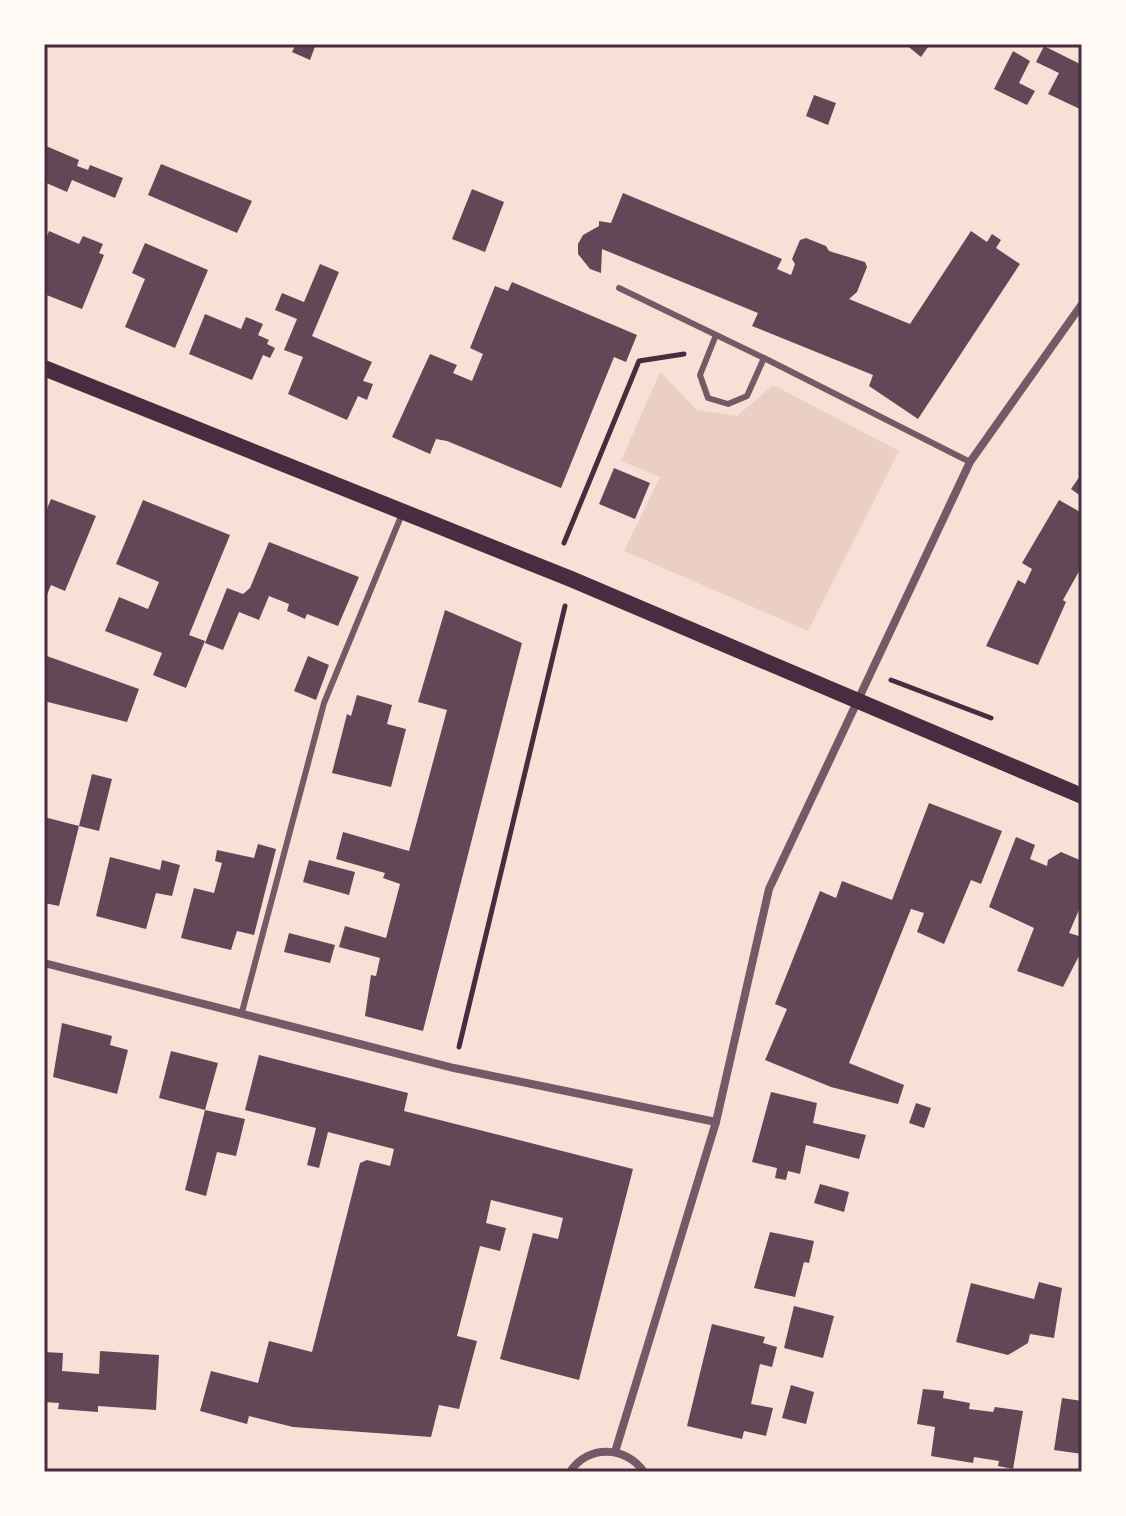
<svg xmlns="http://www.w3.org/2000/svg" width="1126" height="1516" font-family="'Alegreya Sans',sans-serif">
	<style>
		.green { fill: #ebcfc5 }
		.building { fill: #644757 }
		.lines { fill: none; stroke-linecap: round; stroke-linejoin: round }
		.path { stroke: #4a2c40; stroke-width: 5 }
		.service { stroke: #755966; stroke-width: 6 }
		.minor { stroke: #755966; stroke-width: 8 }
		.secondary { stroke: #4a2c40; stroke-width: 16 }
		.neatline { fill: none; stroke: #4a2c40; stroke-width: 3 }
	</style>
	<rect width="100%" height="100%" fill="#f7e1d7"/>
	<path class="green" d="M660 372 697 410 737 416 773 385 899 451 808 631 624 551 660 477 621 461Z"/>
	<g class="building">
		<path d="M289 44H316L310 60 292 52 295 46Z"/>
		<path d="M905 44H930L921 57Z"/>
		<path d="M1044 46 1080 64 1082 60V110L1048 94 1059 73 1036 62Z"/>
		<path d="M1013 51 1030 61 1019 83 1035 91 1027 105 994 89Z"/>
		<path d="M814 95 836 103 828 125 806 116Z"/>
		<path d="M46 146 79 160 77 166 88 170 90 165 123 178 115 198 72 180 67 192 44 182Z"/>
		<path d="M161 164 252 201 237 233 148 195Z"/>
		<path d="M472 189 504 202 485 252 452 239Z"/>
		<path d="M623 193 782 259 777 269 791 275 795 264 792 259 800 240 806 238 826 246 829 251 865 262 867 267 857 292 849 299 910 324 971 231 987 242 992 234 1001 240 996 248 1020 264 918 419 869 386 873 375 752 326 758 313 602 249 601 273 590 269 578 254V244L583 235 599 226V221L611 223Z"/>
		<path d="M49 231 79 244 83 236 103 244 99 253 104 255 82 309 44 294V244Z"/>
		<path d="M145 243 208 270 175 348 125 327 145 279 132 273Z"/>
		<path d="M320 264 339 272 312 336 372 362 363 381 373 384 367 400 358 396 347 420 288 394 303 357 284 350 297 319 275 310 282 293 304 302Z"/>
		<path d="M512 282 637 335 626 362 614 357 561 488 447 441 436 439 430 454 392 437 430 354 457 365 453 373 472 381 483 354 470 348 495 286 508 291Z"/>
		<path d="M205 314 241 329 246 317 263 324 258 335 269 340 267 344 275 348 270 358 263 355 252 380 189 354Z"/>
		<path d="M614 468 650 483 635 519 599 504Z"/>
		<path d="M1082 473V497L1071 489Z"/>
		<path d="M51 499 96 516 65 591 51 585 44 602V516Z"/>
		<path d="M143 500 230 535 189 635 205 641 186 688 153 675 162 653 105 631 119 597 148 609 159 582 116 564Z"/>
		<path d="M1059 500 1082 513V566L1063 600 1066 602 1038 665 986 646 1018 580 1025 584 1032 569 1022 563Z"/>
		<path d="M269 542 359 577 338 626 307 614 305 619 287 611 289 604 269 596 259 620 239 612 223 650 205 643 227 588 243 594 250 588Z"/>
		<path d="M445 610 522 643 423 1031 365 1016 371 975 376 976 380 958 339 947 345 926 386 938 400 884 383 878 385 873 336 859 343 832 409 851 447 710 418 702Z"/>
		<path d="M44 655 139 689 127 722 44 701Z"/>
		<path d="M308 656 329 665 316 700 294 691Z"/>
		<path d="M357 695 392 705 387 724 406 729 391 787 332 773 347 714 351 716Z"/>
		<path d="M92 774 112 779 99 831 79 826Z"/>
		<path d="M929 803 1002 831 981 884 971 880 944 944 917 932 924 913 911 909 849 1063 904 1085 898 1104 831 1087 765 1060 787 1009 775 1004 820 891 836 898 842 881 892 900Z"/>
		<path d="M44 817 79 826 59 906 44 903Z"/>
		<path d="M1016 837 1035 845 1030 859 1047 866 1048 860 1061 852 1082 861V903L1069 933 1082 937V950L1063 987 1017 971 1034 928 989 907Z"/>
		<path d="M258 844 276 849 254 935 237 931 231 950 181 938 194 888 214 893 222 863 215 861 217 850 254 858Z"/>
		<path d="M110 857 160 870 162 860 180 865 172 896 156 893 146 929 96 916Z"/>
		<path d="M309 860 355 872 349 895 303 882Z"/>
		<path d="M289 933 335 945 330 963 284 952Z"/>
		<path d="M62 1023 112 1036 110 1045 128 1050 117 1094 53 1077Z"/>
		<path d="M171 1051 218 1063 205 1110 159 1098Z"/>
		<path d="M259 1055 408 1093 404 1111 633 1169 579 1380 500 1359 533 1233 558 1239 563 1218 491 1200 486 1223 506 1228 500 1251 480 1246 457 1336 477 1341 459 1409 439 1405 431 1437 293 1427 249 1416 247 1424 200 1411 211 1371 258 1383 269 1341 312 1352 360 1163 367 1160 390 1166 394 1149 328 1132 319 1168 307 1165 316 1128 245 1110Z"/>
		<path d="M771 1092 817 1103 813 1123 866 1135 859 1159 806 1145 800 1174 788 1171 786 1180 775 1178 777 1168 752 1162Z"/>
		<path d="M916 1103 931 1108 924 1128 909 1123Z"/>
		<path d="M205 1110 245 1119 236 1156 217 1152 206 1196 185 1190Z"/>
		<path d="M820 1184 849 1192 844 1212 814 1203Z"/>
		<path d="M770 1232 814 1241 809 1263 804 1262 795 1297 754 1288Z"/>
		<path d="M1039 1282 1062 1288 1054 1338 1030 1334 1028 1343 1008 1355 956 1342 971 1283 1034 1299Z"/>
		<path d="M794 1306 834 1316 823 1358 784 1348Z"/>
		<path d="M712 1324 765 1337 763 1343 777 1347 772 1367 760 1364 751 1404 773 1408 766 1436 744 1431 742 1439 687 1426Z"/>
		<path d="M100 1351 159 1355 156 1410 98 1406V1412L58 1409 59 1403 44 1402V1352L63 1353 62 1371 99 1374Z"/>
		<path d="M791 1385 814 1392 806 1424 782 1418Z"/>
		<path d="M923 1389 944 1391 943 1398 970 1403 969 1409 993 1412 995 1407 1023 1411 1013 1469 998 1466 999 1461 974 1457 973 1463 931 1456 935 1427 917 1424Z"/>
		<path d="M1062 1398 1082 1401V1454L1054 1450Z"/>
	</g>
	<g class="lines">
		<g class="path">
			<path d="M564 543 639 361 684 354"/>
			<path d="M891 680 991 718"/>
			<path d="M459 1047 565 606"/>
		</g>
		<g class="service">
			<path d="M619 288 764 358"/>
			<path d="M716 335 700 375 708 398 728 404 747 396 764 358 970 462"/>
			<path d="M242 1012 324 703 402 514"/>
		</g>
		<g class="minor">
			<path d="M44 963 454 1068 716 1122"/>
			<path d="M615 1452 716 1122 769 889 970 462 1082 304"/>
			<path d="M570 1472C588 1444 626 1446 644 1472"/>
		</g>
		<path class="secondary" d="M44 368 571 579 1082 796"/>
	</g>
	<rect width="1126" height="1516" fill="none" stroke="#fffaf5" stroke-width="92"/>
	<rect x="46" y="46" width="1034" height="1424" class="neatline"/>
</svg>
